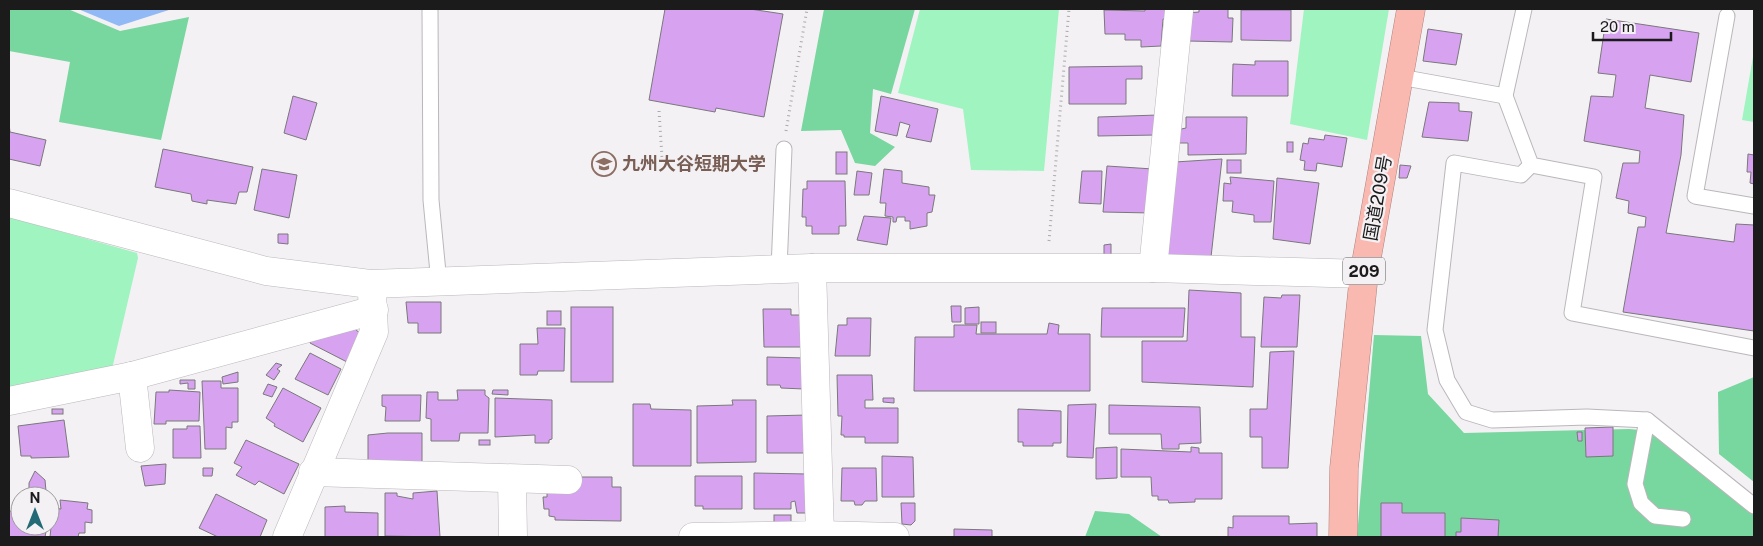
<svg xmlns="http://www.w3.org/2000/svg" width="1763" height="546" font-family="'Public Sans','Noto Sans JP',sans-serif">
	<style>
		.green { fill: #9ff4c0 }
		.forest { fill: #78d69f }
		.water { fill: #91b9f5 }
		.building { fill: #d7a3f1; stroke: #7a787b }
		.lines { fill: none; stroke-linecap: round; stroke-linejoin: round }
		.lane-casing { stroke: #bab7bb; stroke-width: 17 }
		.street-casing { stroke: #bab7bb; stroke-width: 29 }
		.highway-casing { stroke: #ac827c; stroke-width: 29 }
		.path { stroke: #aba9ac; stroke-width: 3; stroke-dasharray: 1 4; stroke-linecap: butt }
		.lane { stroke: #fff; stroke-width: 15 }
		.street { stroke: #fff; stroke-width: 28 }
		.highway { stroke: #fab9b0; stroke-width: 28 }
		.labels { text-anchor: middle; stroke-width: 4.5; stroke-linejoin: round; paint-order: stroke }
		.shield { fill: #f4f1f5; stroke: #5c5b5d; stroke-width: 1 }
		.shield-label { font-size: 16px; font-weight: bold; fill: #1b1b1c }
		.education-label { font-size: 18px; font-weight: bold; fill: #785e54; stroke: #f4f1f5; text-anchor: start }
		.street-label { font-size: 18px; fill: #1b1b1c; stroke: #f4f1f5 }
	</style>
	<rect width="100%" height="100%" fill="#f4f1f5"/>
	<g class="green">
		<path d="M920 9H1059L1044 171 971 170 963 109 898 93Z"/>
		<path d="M1304 9H1389L1367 140 1290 124Z"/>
		<path d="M1754 51V122L1742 120Z"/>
		<path d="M9 217 137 253 138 258 112 369 9 393Z"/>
	</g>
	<g class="forest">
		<path d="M9 9H68L120 31 189 17 161 140 59 122 70 62 9 51Z"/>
		<path d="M824 9H915L891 94 873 89 870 133 895 147 875 166 855 163 841 130 801 131Z"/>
		<path d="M1374 335 1421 336 1428 394 1464 433 1629 429 1652 431 1754 505V537H1357Z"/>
		<path d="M1754 377V482L1719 454 1718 392Z"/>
		<path d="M1095 511 1129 514 1162 537H1187H1085Z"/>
	</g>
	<path class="water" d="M78 9H172L119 26Z"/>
	<g class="building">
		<path d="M665 9H750L783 14 764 117 716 108 715 112 649 100Z"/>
		<path d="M1145 9H1172V19H1163L1161 46 1141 47V40H1125V34H1105L1104 10 1145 11Z"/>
		<path d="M1199 9H1228V18H1233L1232 42 1188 41 1187 13 1199 12Z"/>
		<path d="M1241 10H1291V41L1241 40Z"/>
		<path d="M1606 19 1699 33 1691 82 1650 75 1645 108 1684 115 1681 155 1666 233 1734 242 1736 224 1754 225V331L1623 312 1638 227H1645L1646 217 1628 213 1629 201 1616 198 1623 163H1639L1640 151 1584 141 1591 96 1613 97 1616 75 1598 73Z"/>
		<path d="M1428 29 1462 34 1456 65 1423 61Z"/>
		<path d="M1255 61H1288V96H1232L1233 64 1255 65Z"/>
		<path d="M1142 66V79H1126V104H1069V67Z"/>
		<path d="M293 96 317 103 306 140 284 133Z"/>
		<path d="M881 96 938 109 931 142 906 137 910 125 900 122 897 136 875 131Z"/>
		<path d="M1429 102 1459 103V111L1472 112 1468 141 1422 137Z"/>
		<path d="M1158 115 1157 135 1098 136V117Z"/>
		<path d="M1186 117H1247L1246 154 1188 155V143H1178L1177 130 1186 128Z"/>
		<path d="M9 124 10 132 46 140 40 166 9 159Z"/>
		<path d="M1325 135 1347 138 1342 167 1317 163 1316 171 1304 170 1305 161 1300 160 1303 143 1308 144 1309 138 1324 140Z"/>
		<rect x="1287" y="142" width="6" height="10"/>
		<path d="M163 149 253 167 247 192H239L236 204 207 200V204L192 201 191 194 155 187Z"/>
		<rect x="836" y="152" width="11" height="22"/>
		<path d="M1748 154 1754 155V184L1750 183 1751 172H1747Z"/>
		<path d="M1222 159 1211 257 1166 256 1175 162Z"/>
		<rect x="1227" y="160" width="14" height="13"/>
		<path d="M1400 165 1411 166 1407 178H1399Z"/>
		<path d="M1107 166 1153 169 1151 213 1103 212Z"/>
		<path d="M262 169 297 175 289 218 254 210Z"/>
		<path d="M884 169 902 171V183L929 187V195H935L932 212 927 213V226L910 229V221H905V217H897L896 222H893V217L885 216 886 203H880Z"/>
		<path d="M857 171 872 173 869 195H854Z"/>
		<path d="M1082 171H1102L1101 204 1079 203Z"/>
		<path d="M1230 177 1274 181 1271 222H1254V215L1232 212 1233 201H1223L1224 183 1231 184Z"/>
		<path d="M1277 178 1319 183 1310 244 1273 239Z"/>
		<path d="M807 181H845L846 226H839V234H812V226H806V217H802L803 189H807Z"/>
		<path d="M864 216 891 218 887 245 857 240Z"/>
		<path d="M278 234H288V244L278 243Z"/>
		<path d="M1111 244V261H1104V245Z"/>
		<path d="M1189 290 1241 293V337H1255L1253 387 1142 382V341H1187Z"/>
		<path d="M1282 295H1300L1297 347H1261L1264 297 1281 298Z"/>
		<path d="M406 302H441V333H418V323H408Z"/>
		<path d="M951 306H961V322H952Z"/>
		<rect x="571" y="307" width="42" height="75"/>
		<path d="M979 307V324H965V308Z"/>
		<path d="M1102 308H1185L1183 337H1101Z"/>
		<path d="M763 309H791V315H802V347H764Z"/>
		<rect x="547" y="311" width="14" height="14"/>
		<path d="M847 318H871L870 356H835L838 325H847Z"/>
		<rect x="981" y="322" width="15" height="11"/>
		<path d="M1049 323 1059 325 1058 334H1090V391H914L915 337H954V325H977L976 334H1047Z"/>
		<path d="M350 325 361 334 347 362 310 343 313 334Z"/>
		<path d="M537 328H565L564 371H538L537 375H520V344H538Z"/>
		<path d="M1294 351 1288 468H1262V437H1250V409H1267L1270 352Z"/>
		<path d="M310 353 341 369 328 395 295 379Z"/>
		<path d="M767 357 804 358V389L781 388 780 385H767Z"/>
		<path d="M276 363 282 365 277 369 280 371 274 380 266 375Z"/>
		<path d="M238 372V382L223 384 222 377Z"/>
		<path d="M837 375H872L873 400H865V408H898V443H865V437H844V435H841L842 416H838Z"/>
		<path d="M180 380H195V389H188V383L180 384Z"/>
		<path d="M202 381H221V388H238V422H232V428L226 427V449H205Z"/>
		<path d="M268 384 277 387 272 397 263 394Z"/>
		<path d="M283 388 321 408 303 442 274 426 275 424 266 418Z"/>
		<path d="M169 390 200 392 199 421H166V424H154L156 392H169Z"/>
		<path d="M457 390H485V395L489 398 488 433H460L459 441H431V419L426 418 427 392H438V400H458Z"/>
		<path d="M493 390H508V395L492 394Z"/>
		<path d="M382 395H421L420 421H385L386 407 382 406Z"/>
		<path d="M495 398 552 400V439L549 440V443H535V435L495 437Z"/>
		<path d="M883 398H894V403L883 402Z"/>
		<path d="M732 400H756V462L697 463V406L733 405Z"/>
		<path d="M633 404H650L651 409 691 410V466H633Z"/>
		<path d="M1096 404 1093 458 1067 457 1068 405Z"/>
		<path d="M1109 405 1200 407 1201 443 1179 444V449H1162L1161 434H1109Z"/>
		<rect x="52" y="409" width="11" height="5"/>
		<path d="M1018 409 1061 411V443H1053V446H1023V442H1018Z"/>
		<path d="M807 415V453H767V416Z"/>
		<path d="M64 420 69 457 31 458V456H21L18 426Z"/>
		<path d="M187 426H200L201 458H173V429H187Z"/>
		<path d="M1613 427V456L1586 457 1585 428Z"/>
		<path d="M1577 432H1582V441H1578Z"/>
		<path d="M388 433H422V464L368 463V435Z"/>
		<path d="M246 440 299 464 284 494 259 481 255 485 236 475 242 467 234 463Z"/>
		<rect x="479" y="440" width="11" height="5"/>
		<path d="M1117 447V478L1096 479V448Z"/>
		<path d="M1191 447 1199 448V453H1222V499H1195V502L1169 503 1168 500H1158V496H1152L1151 477H1121V449L1191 452Z"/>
		<path d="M882 456 913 457 914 497H882Z"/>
		<path d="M166 464 165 484 145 486 141 466Z"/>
		<path d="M203 468H213L212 476H203Z"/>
		<path d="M842 468H876L877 501H865L862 505H855L854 501H841Z"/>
		<path d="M35 471 45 480 46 491 49 492V496H29V483Z"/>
		<path d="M754 473 808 474 811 513H797L795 501 791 502V509H754Z"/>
		<path d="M695 476H742V509H703V506H695Z"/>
		<path d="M575 477H612V487H621V521L555 520V517L549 516V509H544L543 497H547V489Z"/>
		<path d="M437 491 440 537 385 536V493H397V496L413 499V493Z"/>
		<path d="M216 494 267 520 260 537H218L199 528Z"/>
		<path d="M60 500 88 503 87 509 92 510V523L85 522V533H79L78 537H50L53 508 61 509Z"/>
		<path d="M901 503H915V521L911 525 902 524Z"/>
		<path d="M1381 503H1402V513H1445V537H1381Z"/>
		<path d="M345 506V512L378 513V537H325V507Z"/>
		<path d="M9 511 20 512V526H47L45 537H9Z"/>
		<rect x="774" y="515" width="17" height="8"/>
		<path d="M1233 516H1289V524L1317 523V537H1228V527L1233 528Z"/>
		<path d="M1461 518 1499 520 1498 537H1456V532H1461Z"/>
		<path d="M954 529 992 530V537H954Z"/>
	</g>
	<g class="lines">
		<defs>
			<g id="lane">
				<path d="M430 9 431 200 439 283"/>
				<path d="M1727 16 1695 196 1754 206"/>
				<path d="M1400 77 1505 96 1524 9"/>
				<path d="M1505 96 1531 165 1594 177 1572 313 1754 348"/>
				<path d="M1531 165 1521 175 1454 163 1435 330 1447 380 1466 412 1492 420 1587 417 1647 420 1754 506"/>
				<path d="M779 269 784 149"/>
				<path d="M1647 420 1635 484 1641 503 1655 516 1683 519"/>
			</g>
			<g id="street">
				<path d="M9 203 266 271 370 284 812 268H1153L1364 274"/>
				<path d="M1153 268 1179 11"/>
				<path d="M132 376 140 448"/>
				<path d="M9 401 132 376 374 310"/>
				<path d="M313 472 568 480"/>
				<path d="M512 480 513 537"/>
				<path d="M820 535 895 537"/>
				<path d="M287 537 374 332 372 293"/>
				<path d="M693 537 820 535 812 268"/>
			</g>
			<path id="highway" d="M1343 537 1344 468 1364 274 1411 9"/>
		</defs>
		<use href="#lane" class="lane-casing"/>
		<use href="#street" class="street-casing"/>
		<use href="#highway" class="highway-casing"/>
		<g class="path">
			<path d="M659 111 662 157"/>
			<path d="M786 131 807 9"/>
			<path d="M1049 241 1069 9"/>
		</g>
		<use href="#lane" class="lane"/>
		<use href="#street" class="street"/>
		<use href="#highway" class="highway"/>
	</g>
	<defs>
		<symbol id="university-ring" viewBox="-11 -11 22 22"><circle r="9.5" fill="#f4f1f5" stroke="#8d6e63" stroke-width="1.5"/><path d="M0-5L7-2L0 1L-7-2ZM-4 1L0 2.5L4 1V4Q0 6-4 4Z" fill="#8d6e63"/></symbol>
	</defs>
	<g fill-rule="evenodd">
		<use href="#university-ring" x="590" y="150" width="28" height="28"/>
	</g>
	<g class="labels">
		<rect class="shield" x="1343" y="257.5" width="42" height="27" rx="4"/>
		<g class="shield-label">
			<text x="1364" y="277">209</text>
		</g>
		<g class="education-label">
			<text x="622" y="170">九州大谷短期大学</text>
		</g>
		<g class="street-label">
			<text transform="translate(1378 198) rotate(-80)" y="6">国道209号</text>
		</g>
	</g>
	<rect width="1763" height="546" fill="none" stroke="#1b1b1c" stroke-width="20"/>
	<g transform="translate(35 511)"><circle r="24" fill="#f4f1f5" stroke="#9d9b9e"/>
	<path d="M0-4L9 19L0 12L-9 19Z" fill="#236a77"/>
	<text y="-8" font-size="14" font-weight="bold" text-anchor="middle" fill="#1b1b1c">N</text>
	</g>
	<path d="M1593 32v8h78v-8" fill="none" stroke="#1b1b1c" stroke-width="2.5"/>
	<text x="1600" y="32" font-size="15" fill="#1b1b1c" stroke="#f4f1f5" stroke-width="4" paint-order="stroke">20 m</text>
</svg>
